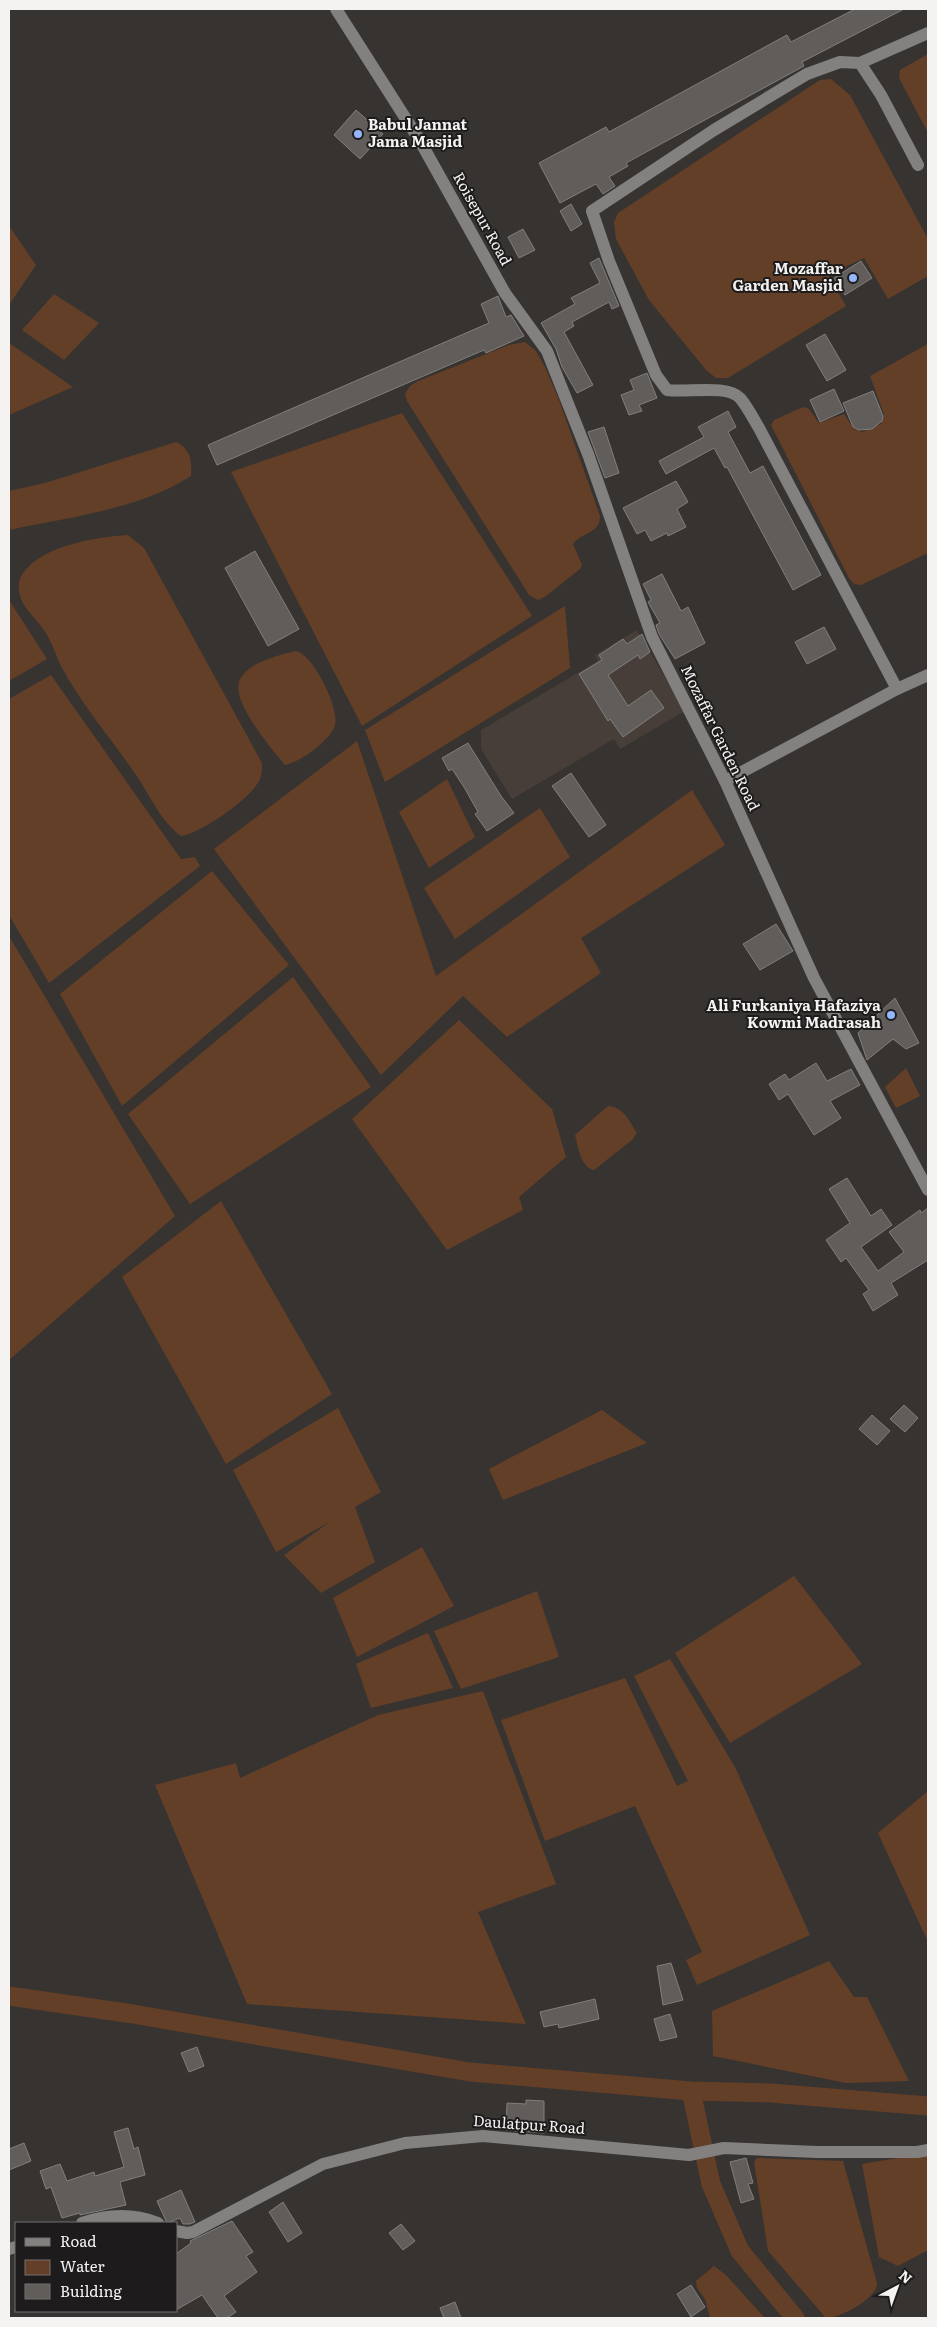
<svg xmlns="http://www.w3.org/2000/svg" width="937" height="2327" font-family="Literata,serif">
	<style>
		.built { fill: #473e39 }
		.water { fill: #643f27 }
		.lines { fill: none; stroke-linecap: round; stroke-linejoin: round }
		.canal { stroke: #643f27; stroke-width: 19 }
		.building { fill: #605d5b; stroke: #817e7b }
		.minor { stroke: #838180; stroke-width: 12 }
		.poi-dot { fill: #92b7fd; stroke: #1d1b1b; stroke-width: 2 }
		.labels { text-anchor: middle; stroke-width: 4; stroke-linejoin: round; paint-order: stroke }
		.poi-label { font-size: 15px; font-weight: bold; fill: #f5f3f2; stroke: #1d1b1b; text-anchor: end }
		.street-label { font-size: 15px; fill: #f5f3f2; stroke: #1d1b1b }
	</style>
	<rect width="100%" height="100%" fill="#373331"/>
	<path class="built" d="M637 630 685 711 620 749 614 739 512 799 481 749V730L598 661 595 655Z"/>
	<g class="water">
		<path d="M928 54V133L899 78 900 70Z"/>
		<path d="M831 79 850 95 928 239V276L888 299 864 258 828 275 846 306 728 378H716L706 370 649 300 616 239 614 222 618 213 820 80Z"/>
		<path d="M9 226 36 265 9 305Z"/>
		<path d="M54 294 99 323 64 360 22 330Z"/>
		<path d="M525 342 536 351 545 367 559 400 600 516C600 534 582 532 573 544L582 565 580 569 546 596 538 600 529 595 407 401 405 394 410 386 418 381 509 345Z"/>
		<path d="M9 343 73 387 9 415Z"/>
		<path d="M928 344V553L861 585 854 584 849 578 771 425 774 420 803 407 809 409 819 423 844 414 853 428 862 432 881 424 884 414 870 376Z"/>
		<path d="M402 413 532 616 362 726 231 472Z"/>
		<path d="M176 442C191 449 192 461 191 476 138 510 69 517 9 530V491L45 483Z"/>
		<path d="M128 535 144 548 262 763C262 768 262 775 260 779 252 798 201 833 181 836 159 820 150 794 134 772 110 737 81 704 61 666 56 656 53 645 47 635 41 624 31 616 24 605 20 599 17 586 20 579 35 546 97 537 128 535Z"/>
		<path d="M9 600 47 659 9 681Z"/>
		<path d="M565 606 570 668 385 782 365 730Z"/>
		<path d="M296 651C313 654 340 709 335 725 331 740 299 763 285 765 272 750 232 702 239 682 245 663 279 655 296 651Z"/>
		<path d="M51 675 181 859 195 857 200 866 49 983 9 915V699Z"/>
		<path d="M357 741 436 976 692 790 725 845 581 938 601 973 507 1037 463 996 381 1075 214 849Z"/>
		<path d="M447 779 475 837 429 868 399 812Z"/>
		<path d="M540 808 570 857 455 939 424 888Z"/>
		<path d="M212 871 289 965 122 1106 60 994Z"/>
		<path d="M9 936 175 1216 9 1360Z"/>
		<path d="M293 977 371 1087 190 1204 128 1114Z"/>
		<path d="M459 1020 552 1109 566 1157 519 1197 523 1210 447 1250 352 1119Z"/>
		<path d="M906 1068 920 1096 896 1108 885 1087Z"/>
		<path d="M608 1106C624 1107 629 1121 637 1133L632 1140 594 1170C581 1168 578 1146 575 1135Z"/>
		<path d="M221 1201 332 1394 226 1464 122 1277Z"/>
		<path d="M338 1408 381 1492 355 1507 375 1562 321 1593 284 1555 331 1521 276 1552 233 1470Z"/>
		<path d="M602 1410 647 1443 503 1500 489 1469Z"/>
		<path d="M422 1547 454 1606 357 1657 333 1598Z"/>
		<path d="M794 1576 862 1664 730 1743 675 1653Z"/>
		<path d="M537 1591 559 1657 461 1689 434 1631Z"/>
		<path d="M428 1633 453 1688 371 1708 356 1664Z"/>
		<path d="M670 1659 735 1767 810 1935 697 1985 686 1960 702 1952 635 1806 545 1841 501 1720 625 1678 677 1786 688 1781 634 1676Z"/>
		<path d="M483 1691 556 1884 478 1912 526 2024 247 2004 155 1785 236 1763 240 1778 378 1715Z"/>
		<path d="M928 1791V1942L878 1833Z"/>
		<path d="M829 1961 854 1997H867L909 2081 846 2083 713 2056 712 2011Z"/>
		<path d="M928 2153V2250L898 2266 879 2257 862 2164Z"/>
		<path d="M757 2158 843 2161 877 2283C878 2298 840 2318 826 2318L768 2251 754 2162Z"/>
		<path d="M714 2266 726 2275 765 2318H710L705 2299 697 2288 696 2281Z"/>
	</g>
	<g class="lines">
		<g class="canal">
			<path d="M9 1996 133 2014 470 2072 691 2091 771 2093 928 2106"/>
			<path d="M691 2091 711 2184 740 2251 795 2318"/>
		</g>
	</g>
	<g class="building">
		<path d="M855 9H904L802 62 804 66 626 163 628 166 609 177 615 186 603 194 596 184 560 203 539 163 606 127 609 132 787 35 791 42Z"/>
		<path d="M356 110 383 134 360 159 334 135Z"/>
		<path d="M571 204 582 224 571 231 560 211Z"/>
		<path d="M523 229 535 250 519 258 508 237Z"/>
		<path d="M599 258 619 306 612 309 609 302 572 322 574 326 564 332 593 385 577 393 562 367 556 349 541 323 575 304 571 298 600 283 590 263Z"/>
		<path d="M861 261 872 278 845 295 834 278Z"/>
		<path d="M498 296 506 317 511 315 524 336 486 353 484 350 217 465 208 445 489 323 481 304Z"/>
		<path d="M825 334 846 370 827 381 806 345Z"/>
		<path d="M647 373 657 398 639 405 642 411 629 415 621 395 634 390 630 380Z"/>
		<path d="M834 389 844 411 820 422 810 400Z"/>
		<path d="M873 391 883 416 882 421 872 429 859 430 853 427 843 403Z"/>
		<path d="M728 411 736 427 728 432 750 473 763 466 821 575 793 590 727 467 725 468 714 448 666 474 659 461 704 437 698 427Z"/>
		<path d="M604 427 619 473 605 478 588 432Z"/>
		<path d="M676 481 688 502 677 509 686 527 668 536 667 533 651 541 645 530 637 534 623 508Z"/>
		<path d="M255 551 299 629 268 646 225 568Z"/>
		<path d="M662 574 681 611 688 607 705 643 675 659 659 634 656 625 660 623 648 602 651 600 643 584Z"/>
		<path d="M824 627 836 649 807 664 795 642Z"/>
		<path d="M642 634 650 652 640 659 638 655 608 675 628 706 651 690 664 708 623 737 610 719 608 721 579 674 602 660 599 655 623 639 627 644Z"/>
		<path d="M468 743 501 796 514 813 487 831 475 814 478 812 464 787 452 769 449 771 442 758Z"/>
		<path d="M571 773 606 825 589 837 552 786Z"/>
		<path d="M776 924 793 951 760 970 743 944Z"/>
		<path d="M895 998 919 1043 906 1049 893 1039 867 1060 858 1033Z"/>
		<path d="M816 1063 827 1081 851 1069 860 1085 830 1101 841 1118 814 1135 788 1094 779 1100 769 1084 785 1074 789 1080Z"/>
		<path d="M847 1178 871 1216 881 1209 892 1225 861 1247 878 1271 904 1252 889 1232 920 1210 921 1213 928 1208V1260L891 1283 898 1295 873 1311 863 1294 869 1290 846 1258 841 1262 826 1240 850 1223 829 1189Z"/>
		<path d="M904 1405 918 1418 905 1432 890 1419Z"/>
		<path d="M872 1415 890 1431 877 1445 859 1429Z"/>
		<path d="M671 1963 683 2000 663 2005 657 1966Z"/>
		<path d="M595 1999 599 2019 559 2028 558 2024 544 2027 540 2012Z"/>
		<path d="M670 2014 677 2037 660 2041 654 2019Z"/>
		<path d="M197 2047 204 2066 189 2072 181 2053Z"/>
		<path d="M526 2100 544 2101V2133L506 2130 507 2103 526 2104Z"/>
		<path d="M128 2128 134 2149 138 2147 145 2175 120 2182 126 2205 80 2215V2213L62 2218 51 2187 46 2189 40 2171 60 2164 67 2181 94 2172 95 2176 124 2167 114 2132Z"/>
		<path d="M24 2143 31 2161 9 2170V2149Z"/>
		<path d="M746 2158 753 2183 748 2184 754 2199 741 2203 730 2162Z"/>
		<path d="M181 2190 195 2222 190 2224H183L180 2218 167 2223 157 2201Z"/>
		<path d="M283 2202 302 2233 288 2242 269 2212Z"/>
		<path d="M232 2221 253 2252 246 2256 257 2272 224 2296 236 2312 227 2318H218L202 2295 176 2310V2254L191 2243 190 2241Z"/>
		<path d="M401 2224 415 2241 403 2250 389 2233Z"/>
		<path d="M691 2285 705 2307 691 2317 677 2294Z"/>
		<path d="M455 2302 461 2318H444L440 2308Z"/>
	</g>
	<g class="lines">
		<g class="minor">
			<path d="M336 9 420 141 505 293 547 351 588 454 652 637 725 781 814 978 928 1190"/>
			<path d="M860 63 928 33"/>
			<path d="M897 689 759 428C753 418 747 406 740 398 727 384 686 393 667 390L656 375 609 261 592 211 714 130 807 74 840 62 860 63 881 95 918 165"/>
			<path d="M725 781 897 689 928 675"/>
			<path d="M82 2223C108 2214 132 2213 158 2223"/>
			<path d="M176 2231 187 2233 193 2232 323 2164 405 2143 483 2136 689 2155 724 2148 817 2152H917L928 2150"/>
			<path d="M9 2249 16 2247"/>
		</g>
	</g>
	<g class="poi-dot">
		<circle cx="358" cy="134" r="5"/>
		<circle cx="853" cy="278" r="5"/>
		<circle cx="891" cy="1015" r="5"/>
	</g>
	<g class="labels">
		<g class="poi-label">
			<text x="368" y="130" text-anchor="start">Babul Jannat<tspan x="368" dy="17">Jama Masjid</tspan></text>
			<text x="843" y="274">Mozaffar<tspan x="843" dy="17">Garden Masjid</tspan></text>
			<text x="881" y="1011">Ali Furkaniya Hafaziya<tspan x="881" dy="17">Kowmi Madrasah</tspan></text>
		</g>
		<g class="street-label">
			<text transform="translate(482 219) rotate(61)" y="5">Roisepur Road</text>
			<text transform="translate(720 738) rotate(64)" y="5">Mozaffar Garden Road</text>
			<text transform="translate(529 2125) rotate(4)" y="5">Daulatpur Road</text>
		</g>
	</g>
	<rect width="937" height="2327" fill="none" stroke="#f5f3f2" stroke-width="20"/>
	<rect x="15" y="2222" width="162" height="90" fill="#1d1b1b" stroke="#737171"/>
	<rect x="25" y="2238" width="25" height="8" fill="#838180" stroke="#737171"/>
	<text x="60" y="2247" font-size="15" fill="#f5f3f2">Road</text>
	<rect x="25" y="2260" width="25" height="15" fill="#643f27" stroke="#737171"/>
	<text x="60" y="2272" font-size="15" fill="#f5f3f2">Water</text>
	<rect x="25" y="2284" width="25" height="15" fill="#605d5b" stroke="#737171"/>
	<text x="60" y="2297" font-size="15" fill="#f5f3f2">Building</text>
	<g transform="translate(897 2287) rotate(41)" stroke="#1d1b1b" stroke-width="4" paint-order="stroke">
	<path d="M0-4L9 19L0 12L-9 19Z" fill="#f5f3f2"/>
	<text y="-8" font-size="14" font-weight="bold" text-anchor="middle" fill="#f5f3f2">N</text>
	</g>
</svg>
